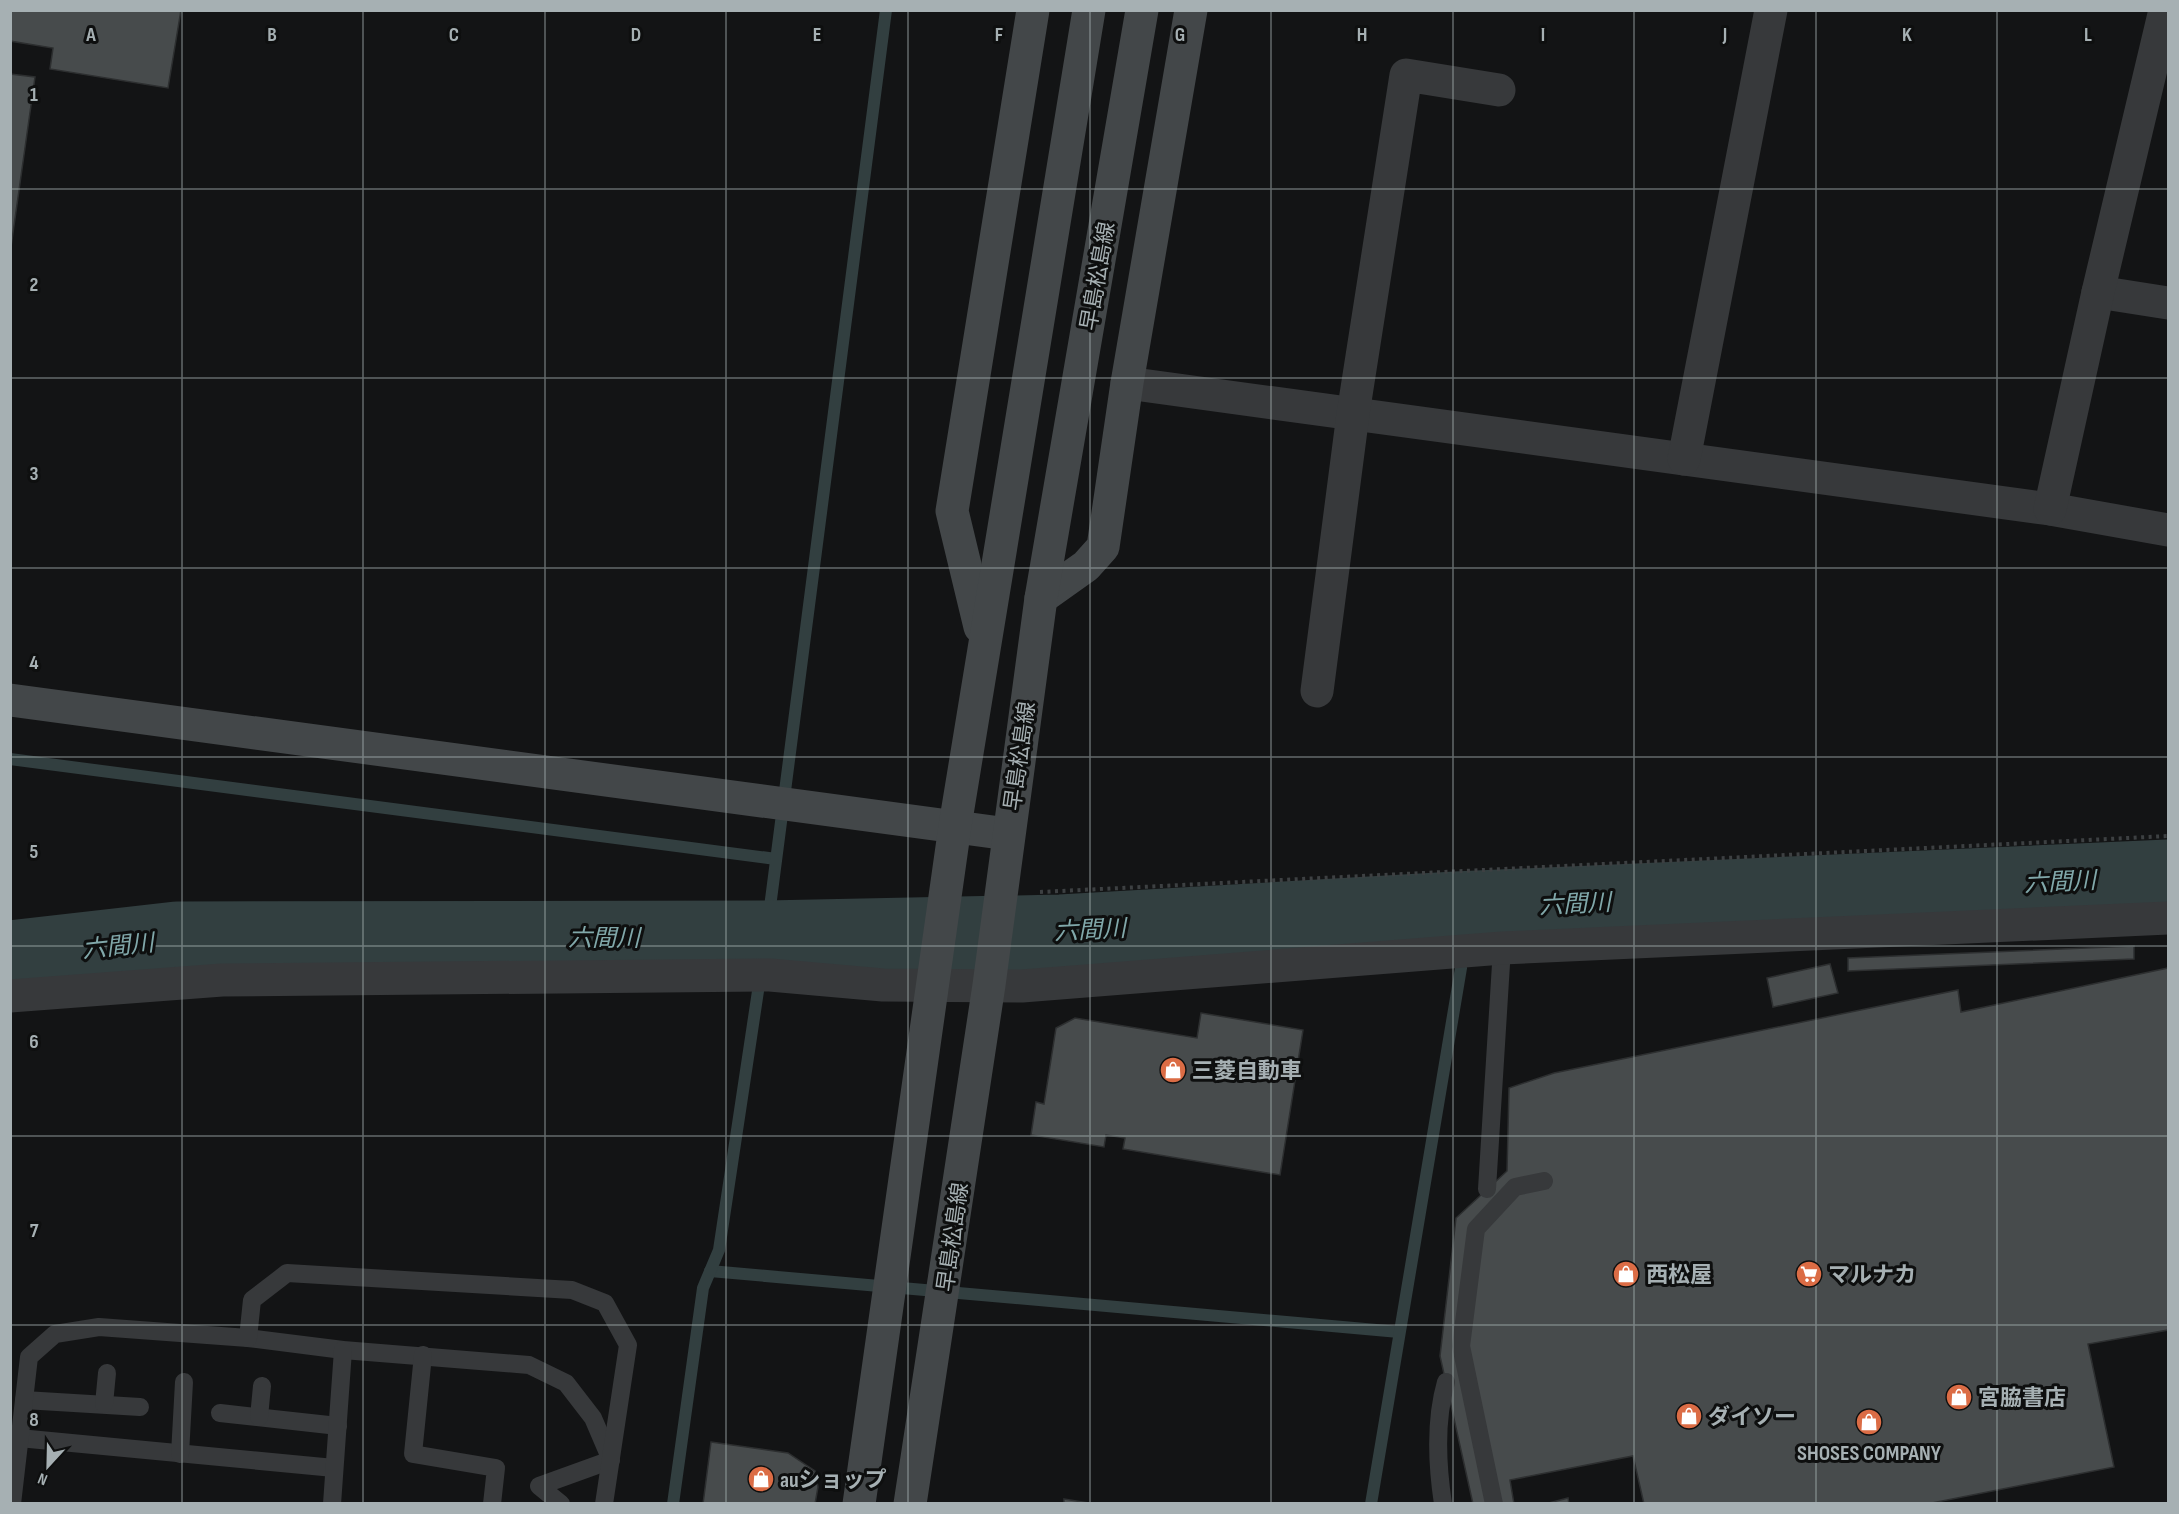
<svg xmlns="http://www.w3.org/2000/svg" width="2179" height="1514" font-family="'Sofia Sans Condensed','Noto Sans JP',sans-serif">
	<style>
		.lines { fill: none; stroke-linecap: round; stroke-linejoin: round }
		.stream { stroke: #323f40; stroke-width: 12 }
		.river { stroke: #323f40; stroke-width: 75 }
		.building { fill: #474b4c; stroke: #2d2f30; stroke-width: 1.5 }
		.path { stroke: #3d4042; stroke-width: 4; stroke-dasharray: 3 4.5; stroke-linecap: butt }
		.lane { stroke: #37393b; stroke-width: 18 }
		.street { stroke: #37393b; stroke-width: 33 }
		.secondary { stroke: #434749; stroke-width: 33 }
		.lane-bridge { stroke: #37393b; stroke-width: 18 }
		.grid { fill: none; stroke: #a6b0b3; stroke-width: 1.5; stroke-opacity: 0.55 }
		.labels { text-anchor: middle; stroke-width: 6; stroke-linejoin: round; paint-order: stroke }
		.street-label { font-size: 22px; fill: #a6b0b3; stroke: #0e0f0f }
		.poi-label { font-size: 22px; font-weight: bold; fill: #a6b0b3; stroke: #0e0f0f; text-anchor: start }
		.water-label { font-size: 24px; font-style: italic; fill: #81a8aa; stroke: #0e0f0f }
		.grid-label { font-size: 20px; text-anchor: middle; font-weight: bold; fill: #a6b0b3; stroke: #0e0f0f; stroke-width: 6; stroke-linejoin: round; paint-order: stroke }
	</style>
	<rect width="100%" height="100%" fill="#131415"/>
	<g class="lines">
		<g class="stream">
			<path d="M10 759 776 859"/>
			<path d="M1456 909 1459 931"/>
			<path d="M710 1271 1399 1332"/>
			<path d="M673 1504 703 1288 719 1250 766 938 886 10"/>
			<path d="M1371 1504 1461 968"/>
		</g>
		<path class="river" d="M10 958 177 939 766 938 1061 932 1456 909 2168 877"/>
	</g>
	<g class="building">
		<path d="M10 10H181L168 88 50 69 53 48 10 41Z"/>
		<path d="M10 74 35 77 10 254Z"/>
		<path d="M2134 946V959L1848 971V958Z"/>
		<path d="M1830 964 1838 993 1773 1007 1767 978Z"/>
		<path d="M2168 968V1330L2088 1344 2114 1467 1927 1504H1644L1633 1456 1510 1480 1514 1504H1473L1440 1356 1456 1218 1507 1171 1509 1088 1554 1073 1958 990 1961 1012Z"/>
		<path d="M1201 1013 1303 1030 1280 1175 1123 1149 1125 1138 1106 1135 1104 1147 1031 1135 1036 1102 1044 1104 1056 1028 1075 1018 1197 1038Z"/>
		<path d="M711 1442 788 1453 815 1471 818 1487 815 1504H703Z"/>
		<path d="M1568 1498 1569 1504H1545Z"/>
		<path d="M1064 1499 1095 1504H1064Z"/>
	</g>
	<g class="lines">
		<path class="path" d="M1040 892 2168 836"/>
		<g class="lane">
			<path d="M1487 1189 1502 948"/>
			<path d="M248 1338 343 1350 529 1365 566 1383 593 1418 611 1460 539 1486 561 1504"/>
			<path d="M423 1355 413 1454 496 1468 492 1504"/>
			<path d="M24 1400 140 1407"/>
			<path d="M104 1404 107 1373"/>
			<path d="M220 1413 338 1426"/>
			<path d="M259 1417 262 1386"/>
			<path d="M19 1438 334 1468"/>
			<path d="M180 1454 184 1382"/>
			<path d="M12 1504 29 1357 55 1334 99 1327 248 1338 252 1300 287 1273 572 1290 605 1303 628 1345 604 1504"/>
			<path d="M332 1504 343 1350"/>
			<path d="M1443 1504C1437 1464 1435 1420 1446 1382"/>
		</g>
		<g class="street">
			<path d="M2098 292 2168 303"/>
			<path d="M1127 383 2050 509 2168 530"/>
			<path d="M1684 459 1771 10"/>
			<path d="M2050 509 2098 292 2165 10"/>
			<path d="M1317 691 1353 414 1406 75 1499 90"/>
			<path d="M10 996 222 980 770 975 883 985 1022 986 1502 948 2168 918"/>
		</g>
		<g class="secondary">
			<path d="M1041 598 1086 566 1103 547 1127 383 1191 10"/>
			<path d="M980 627 952 511 1033 10"/>
			<path d="M10 700 1008 834"/>
			<path d="M859 1504 955 826 1089 10"/>
			<path d="M910 1504 989 985 1041 598 1142 10"/>
		</g>
		<path class="lane-bridge" d="M1494 1504 1461 1346 1476 1229 1515 1187 1544 1181"/>
	</g>
	<path class="grid" d="M182 10V1504M363 10V1504M545 10V1504M726 10V1504M908 10V1504M1090 10V1504M1271 10V1504M1453 10V1504M1634 10V1504M1816 10V1504M1997 10V1504M10 189H2168M10 378H2168M10 568H2168M10 757H2168M10 946H2168M10 1136H2168M10 1325H2168"/>
	<defs>
		<symbol id="shop-disc" viewBox="-11 -11 22 22"><circle r="9.5" fill="#db6c45" stroke="#0e0f0f"/><path d="M-5-2.5h2.3a2.7 3.5 0 0 1 5.4 0H5L5.5 6h-11ZM-1.5-2.5h3a1.5 2.3 0 0 0-3 0Z" fill="#fff"/></symbol>
		<symbol id="supermarket-disc" viewBox="-11 -11 22 22"><circle r="9.5" fill="#db6c45" stroke="#0e0f0f"/><path d="M-6-5.5h2.5l.6 2H6L4.5 2H-2.5L-4.4-4H-6ZM-1.5 3.2a1.3 1.3 0 1 0 .1 0ZM3 3.2a1.3 1.3 0 1 0 .1 0Z" fill="#fff"/></symbol>
	</defs>
	<g fill-rule="evenodd">
		<use href="#shop-disc" x="1158" y="1055" width="30" height="30"/>
		<use href="#shop-disc" x="1611" y="1259" width="30" height="30"/>
		<use href="#supermarket-disc" x="1794" y="1259" width="30" height="30"/>
		<use href="#shop-disc" x="1944" y="1382" width="30" height="30"/>
		<use href="#shop-disc" x="1674" y="1401" width="30" height="30"/>
		<use href="#shop-disc" x="1854" y="1407" width="30" height="30"/>
		<use href="#shop-disc" x="746" y="1464" width="30" height="30"/>
	</g>
	<g class="labels">
		<g class="street-label">
			<text transform="translate(1097 276) rotate(-80)" y="8">早島松島線</text>
			<text transform="translate(1019 756) rotate(-82)" y="8">早島松島線</text>
			<text transform="translate(952 1237) rotate(-82)" y="8">早島松島線</text>
		</g>
		<g class="poi-label">
			<text x="1192" y="1078">三菱自動車</text>
			<text x="1646" y="1282">西松屋</text>
			<text x="1828" y="1282">マルナカ</text>
			<text x="1978" y="1405">宮脇書店</text>
			<text x="1708" y="1424">ダイソー</text>
			<text x="1869" y="1460" text-anchor="middle">SHOSES COMPANY</text>
			<text x="780" y="1487">auショップ</text>
		</g>
		<g class="water-label">
			<text transform="translate(2060 882) rotate(-3)" y="8">六間川</text>
			<text transform="translate(1575 904) rotate(-3)" y="8">六間川</text>
			<text transform="translate(1090 930) rotate(-3)" y="8">六間川</text>
			<text x="604" y="946">六間川</text>
			<text transform="translate(118 946) rotate(-6)" y="8">六間川</text>
		</g>
	</g>
	<g class="grid-label">
		<text x="91" y="41">A</text>
		<text x="272" y="41">B</text>
		<text x="454" y="41">C</text>
		<text x="636" y="41">D</text>
		<text x="817" y="41">E</text>
		<text x="999" y="41">F</text>
		<text x="1180" y="41">G</text>
		<text x="1362" y="41">H</text>
		<text x="1543" y="41">I</text>
		<text x="1725" y="41">J</text>
		<text x="1907" y="41">K</text>
		<text x="2088" y="41">L</text>
		<text x="34" y="101">1</text>
		<text x="34" y="291">2</text>
		<text x="34" y="480">3</text>
		<text x="34" y="669">4</text>
		<text x="34" y="858">5</text>
		<text x="34" y="1048">6</text>
		<text x="34" y="1237">7</text>
		<text x="34" y="1426">8</text>
	</g>
	<rect width="2179" height="1514" fill="none" stroke="#a6b0b3" stroke-width="24"/>
	<g transform="translate(48 1466) rotate(202)" stroke="#0e0f0f" stroke-width="4.5" paint-order="stroke">
	<path d="M0-4.5L10 22L0 15L-10 22Z" fill="#a6b0b3"/>
	<text y="-9" font-size="16" font-weight="bold" text-anchor="middle" fill="#a6b0b3">N</text>
	</g>
</svg>
